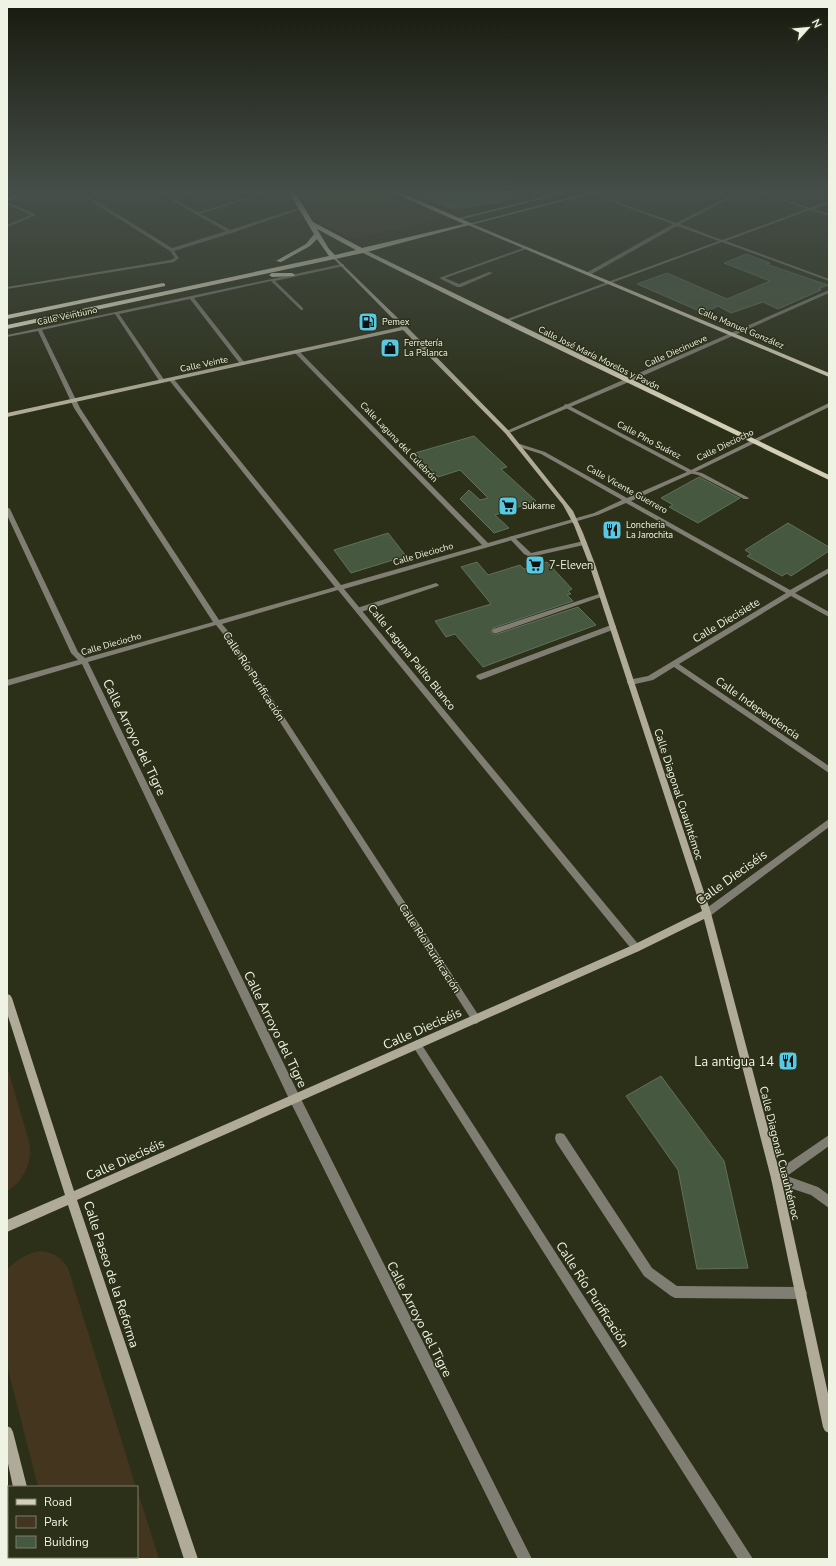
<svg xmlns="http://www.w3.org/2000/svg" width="836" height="1566" font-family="'Nunito Sans',sans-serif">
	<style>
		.green { fill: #43351e }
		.water { fill: #5b7865 }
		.building { fill: #475840; stroke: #60705a }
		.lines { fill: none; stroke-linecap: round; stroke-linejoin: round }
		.lane { fill: #807d72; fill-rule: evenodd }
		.street { fill: #807d72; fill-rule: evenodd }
		.secondary { fill: #afab98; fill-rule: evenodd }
		.primary { fill: #d3ceb6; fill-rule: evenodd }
		.highway { fill: #f4eed1; fill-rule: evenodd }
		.labels { text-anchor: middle; stroke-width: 3; stroke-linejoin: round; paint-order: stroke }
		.far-street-label { font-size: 9px; fill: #eff3e4; stroke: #2c3019 }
		.far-poi-label { font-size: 9px; fill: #eff3e4; stroke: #2c3019; text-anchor: start }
		.poi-label { font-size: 11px; fill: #eff3e4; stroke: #2c3019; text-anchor: start }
		.street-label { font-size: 11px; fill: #eff3e4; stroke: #2c3019 }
		.near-street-label { font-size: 13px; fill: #eff3e4; stroke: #2c3019 }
		.near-poi-label { font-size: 13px; fill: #eff3e4; stroke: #2c3019; text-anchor: end }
	</style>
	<rect width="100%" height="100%" fill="#2c3019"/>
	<g class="green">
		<path d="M299 191H377L438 217 441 220 352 239 319 222Z"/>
		<path d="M7 1066 30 1145C31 1164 24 1181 7 1191Z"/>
		<path d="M41 1251C54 1253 61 1257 68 1268L136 1487H38L7 1365V1269C18 1259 27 1253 41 1251Z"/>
		<path d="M137 1489 159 1559H57L56 1557H137Z"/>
	</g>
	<path class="water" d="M407 191H557L473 207 453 209 442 206Z"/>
	<g class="building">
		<path d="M746 254 770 263 766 264 828 285 818 289 821 290 778 309 763 302 731 313 718 306 704 313 637 284 667 273 727 299 770 281 724 263Z"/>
		<path d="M474 436 507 467 501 469 536 501 495 515 509 528 494 533 460 499 469 490 480 500 488 498 460 470 438 477 415 453Z"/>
		<path d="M699 477 739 498H740L698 523 669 507 673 505 661 498Z"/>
		<path d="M788 523 829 547V551L791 576 787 573 782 576 747 556 751 554 745 550Z"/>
		<path d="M388 533 406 556 351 573 334 550Z"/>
		<path d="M477 562 488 575 520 565 524 569 547 562 572 589 568 591 571 594 567 595 573 601 493 628 491 632 493 634H497L578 607 596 625 483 667 455 634 446 637 435 621 491 604 461 567Z"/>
		<path d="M661 1076 724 1161 748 1268 697 1269 678 1170 626 1096Z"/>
	</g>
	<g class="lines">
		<g class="lane">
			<path d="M7 191H15L7 193Z"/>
			<path d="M196 191H202L175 201 172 200Z"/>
			<path d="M268 191H274L199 214 196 213Z"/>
			<path d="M7 202 35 214 36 215 7 227V225L31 215 7 204Z"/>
			<path d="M526 247 529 248 445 278 459 284 489 272 493 273 461 287H457L439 278Z"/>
			<path d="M566 404 693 471 702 473 749 498 748 499H744L698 475 689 473 564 407V405Z"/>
			<path d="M512 536 514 537 531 553 584 541 587 543 584 545 530 557 524 554 510 539 509 538Z"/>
			<path d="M436 583 439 585 438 586 361 612H357L356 610 357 608Z"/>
			<path d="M602 593 604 594V596L497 633H493L492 631 493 629Z"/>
			<path d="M611 625H615L616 627 615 629 483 679 480 680 476 677 477 675Z"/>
			<path d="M560 1133 564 1134 652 1268 677 1286 801 1287 805 1289 807 1293 805 1297 801 1299 675 1298 671 1296 644 1276 556 1142 555 1138 556 1134Z"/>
		</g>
		<g class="street">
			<path d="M75 191H80L172 248 226 231 155 191H160L230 230 301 207 304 208 232 233 174 251 179 258 174 262 7 289V287L171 260 175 258 170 251Z"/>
			<path d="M740 191H745L680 224 722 240 807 209 754 191H760L810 208 829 201V203L814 209 829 214V216L810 210 726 241 829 279V281L722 242 506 322 502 321 719 241 677 226 590 275H586V273L673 224 590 194V192L676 223Z"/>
			<path d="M342 264H344V266L275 281 303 308V310H301L271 281 194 298 245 363V365H241L190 299 119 314 165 381 162 383 160 382 115 314 42 330 80 408 219 620 335 587 169 380V378H173L341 585 482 545 295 353V351H299L488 543 594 513 622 500 541 454 516 446V444H520L545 452 627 498 689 471 829 403V407L693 473 631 501 790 590 829 568V573L795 593 829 612V617L791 596 679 664 829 766V773L674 667 653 680 631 685 628 684 627 682 628 680 648 676 786 593 626 503 598 515 344 589 639 945 641 948 639 951 636 952 633 951 338 590 222 624 228 631 479 1016 481 1019 479 1022 476 1024 473 1022 224 635 216 625 88 662 299 1095 532 1559H518L291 1103 82 664 7 686V680L78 660 71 653 7 515V507L10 509 78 652 85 658 213 622 74 408 38 331 7 337V335Z"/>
			<path d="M829 290V293L629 382 509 433 504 432Z"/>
			<path d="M829 819V827L710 916 707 917 704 916 703 913 704 910Z"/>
			<path d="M417 1040 420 1042 753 1559H738L414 1048 412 1045 414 1042Z"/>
			<path d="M829 1135V1146L787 1176 818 1187 829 1195V1208L811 1195 772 1182 771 1178 772 1174Z"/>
		</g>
		<g class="secondary">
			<path d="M31 191H37L7 201V199Z"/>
			<path d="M566 191H573L458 220 456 219Z"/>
			<path d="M595 191H602L470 225 468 224Z"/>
			<path d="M334 256 407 327 509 431 573 511 583 533 595 564 711 913 781 1178 829 1398V1433L825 1431 823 1427 771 1178 704 919 639 951 77 1200 198 1559H184L68 1205 7 1232V1220L65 1195 7 1013V994L10 995 12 998 74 1191 633 945 702 911 589 564 574 525 563 505 505 433 403 330 7 417V413L401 327 333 258 332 257Z"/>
			<path d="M7 1426 11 1428 13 1432 27 1487H13L7 1459Z"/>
			<rect x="31" y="1557" width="14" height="2"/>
		</g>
		<g class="primary">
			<path d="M470 223 829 373V377L468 225V224Z"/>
			<path d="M361 250H365L829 475V480L502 322 361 252Z"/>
		</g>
		<g class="highway">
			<path d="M288 191H294L313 222 362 248 464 224 389 191H397L473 224 363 253 7 329V325L329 256 317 239 310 246 281 262 276 261 306 244 314 234ZM317 229 356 250 335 255 329 249Z"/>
			<path d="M292 273 295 275 294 276 272 277 269 275 272 273Z"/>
			<path d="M163 283 165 284V286L7 319V315Z"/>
		</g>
	</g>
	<linearGradient id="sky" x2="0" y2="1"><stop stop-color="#181a0e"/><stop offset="0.47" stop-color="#454e49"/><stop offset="1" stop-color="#454e49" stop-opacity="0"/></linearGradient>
	<rect width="836" height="410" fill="url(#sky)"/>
	<defs>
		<symbol id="fuel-square" viewBox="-11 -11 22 22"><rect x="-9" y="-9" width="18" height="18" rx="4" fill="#57c9e2" stroke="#2c3019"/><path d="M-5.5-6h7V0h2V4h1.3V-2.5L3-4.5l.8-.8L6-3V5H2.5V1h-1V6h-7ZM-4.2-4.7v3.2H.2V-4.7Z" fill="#111"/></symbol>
		<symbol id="shop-square" viewBox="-11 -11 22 22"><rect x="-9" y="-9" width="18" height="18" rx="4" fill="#57c9e2" stroke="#2c3019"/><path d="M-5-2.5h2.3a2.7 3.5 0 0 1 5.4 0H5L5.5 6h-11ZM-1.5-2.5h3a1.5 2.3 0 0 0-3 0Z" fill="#111"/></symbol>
		<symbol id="supermarket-square" viewBox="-11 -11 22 22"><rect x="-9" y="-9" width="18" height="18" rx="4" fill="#57c9e2" stroke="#2c3019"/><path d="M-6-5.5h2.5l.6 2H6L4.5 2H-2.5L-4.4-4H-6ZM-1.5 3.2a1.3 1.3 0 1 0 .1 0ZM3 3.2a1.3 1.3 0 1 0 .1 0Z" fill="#111"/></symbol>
		<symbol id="restaurant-square" viewBox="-11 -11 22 22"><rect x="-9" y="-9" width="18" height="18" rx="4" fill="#57c9e2" stroke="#2c3019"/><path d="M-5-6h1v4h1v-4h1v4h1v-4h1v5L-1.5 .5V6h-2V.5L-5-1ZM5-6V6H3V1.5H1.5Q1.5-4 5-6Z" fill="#111"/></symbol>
	</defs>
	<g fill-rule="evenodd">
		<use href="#fuel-square" x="357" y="311" width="22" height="22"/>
		<use href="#shop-square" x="379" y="337" width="22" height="22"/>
		<use href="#supermarket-square" x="497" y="495" width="22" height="22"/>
		<use href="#restaurant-square" x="601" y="519" width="22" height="22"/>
		<use href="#supermarket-square" x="524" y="554" width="22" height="22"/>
		<use href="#restaurant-square" x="777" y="1050" width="22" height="22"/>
	</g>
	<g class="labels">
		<g class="far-street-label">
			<text transform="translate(67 316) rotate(-12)" y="3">Calle Veintiuno</text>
			<text transform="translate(741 328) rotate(23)" y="3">Calle Manuel González</text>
			<text transform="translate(676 351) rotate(-24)" y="3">Calle Diecinueve</text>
			<text transform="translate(599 358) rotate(26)" y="3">Calle José María Morelos y Pavón</text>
			<text transform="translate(204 364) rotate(-12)" y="3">Calle Veinte</text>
			<text transform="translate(649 440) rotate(28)" y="3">Calle Pino Suárez</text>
			<text transform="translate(399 442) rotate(46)" y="3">Calle Laguna del Culebrón</text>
			<text transform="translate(725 445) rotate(-26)" y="3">Calle Dieciocho</text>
			<text transform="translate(627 489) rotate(29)" y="3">Calle Vicente Guerrero</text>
			<text transform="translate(423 554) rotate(-16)" y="3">Calle Dieciocho</text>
			<text transform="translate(111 644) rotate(-16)" y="3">Calle Dieciocho</text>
		</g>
		<g class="far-poi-label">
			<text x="382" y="325">Pemex</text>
			<text x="404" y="346">Ferretería<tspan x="404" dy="10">La Palanca</tspan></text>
			<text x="522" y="509">Sukarne</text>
			<text x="626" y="528">Loncheria<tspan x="626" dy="10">La Jarochita</tspan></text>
		</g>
		<g class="poi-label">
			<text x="549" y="569">7-Eleven</text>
		</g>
		<g class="street-label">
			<text transform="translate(726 620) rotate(-31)" y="4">Calle Diecisiete</text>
			<text transform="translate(412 657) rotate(51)" y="4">Calle Laguna Palito Blanco</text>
			<text transform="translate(254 676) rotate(57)" y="4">Calle Río Purificación</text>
			<text transform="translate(758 708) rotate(35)" y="4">Calle Independencia</text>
			<text transform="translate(679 794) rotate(72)" y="4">Calle Diagonal Cuauhtémoc</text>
			<text transform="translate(430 948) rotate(57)" y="4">Calle Río Purificación</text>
			<text transform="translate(780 1153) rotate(76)" y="4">Calle Diagonal Cuauhtémoc</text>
		</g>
		<g class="near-street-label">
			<text transform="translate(135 737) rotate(64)" y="5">Calle Arroyo del Tigre</text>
			<text transform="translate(731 877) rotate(-36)" y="5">Calle Dieciséis</text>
			<text transform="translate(422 1028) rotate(-24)" y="5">Calle Dieciséis</text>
			<text transform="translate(276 1029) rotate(64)" y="5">Calle Arroyo del Tigre</text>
			<text transform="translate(125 1159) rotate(-24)" y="5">Calle Dieciséis</text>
			<text transform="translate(112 1274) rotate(72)" y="5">Calle Paseo de la Reforma</text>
			<text transform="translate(593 1294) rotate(57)" y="5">Calle Río Purificación</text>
			<text transform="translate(420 1319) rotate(63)" y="5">Calle Arroyo del Tigre</text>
		</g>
		<g class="near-poi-label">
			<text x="774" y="1066">La antigua 14</text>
		</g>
	</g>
	<rect width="836" height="1566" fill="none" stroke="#eff3e4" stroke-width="16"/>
	<rect x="8" y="1486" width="130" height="72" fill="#2c3019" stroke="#7a7e6a"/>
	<rect x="16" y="1499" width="20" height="6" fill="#d3ceb6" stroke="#7a7e6a"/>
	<text x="44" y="1506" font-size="12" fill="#eff3e4">Road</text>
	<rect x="16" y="1516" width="20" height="12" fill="#43351e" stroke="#7a7e6a"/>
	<text x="44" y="1526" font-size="12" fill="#eff3e4">Park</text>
	<rect x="16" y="1536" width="20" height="12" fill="#475840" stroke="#7a7e6a"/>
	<text x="44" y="1546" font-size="12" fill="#eff3e4">Building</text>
	<g transform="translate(808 28) rotate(63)" stroke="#2c3019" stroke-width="3" paint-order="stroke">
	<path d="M0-3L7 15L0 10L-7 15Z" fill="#eff3e4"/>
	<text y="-6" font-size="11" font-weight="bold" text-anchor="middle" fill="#eff3e4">N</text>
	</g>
</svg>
